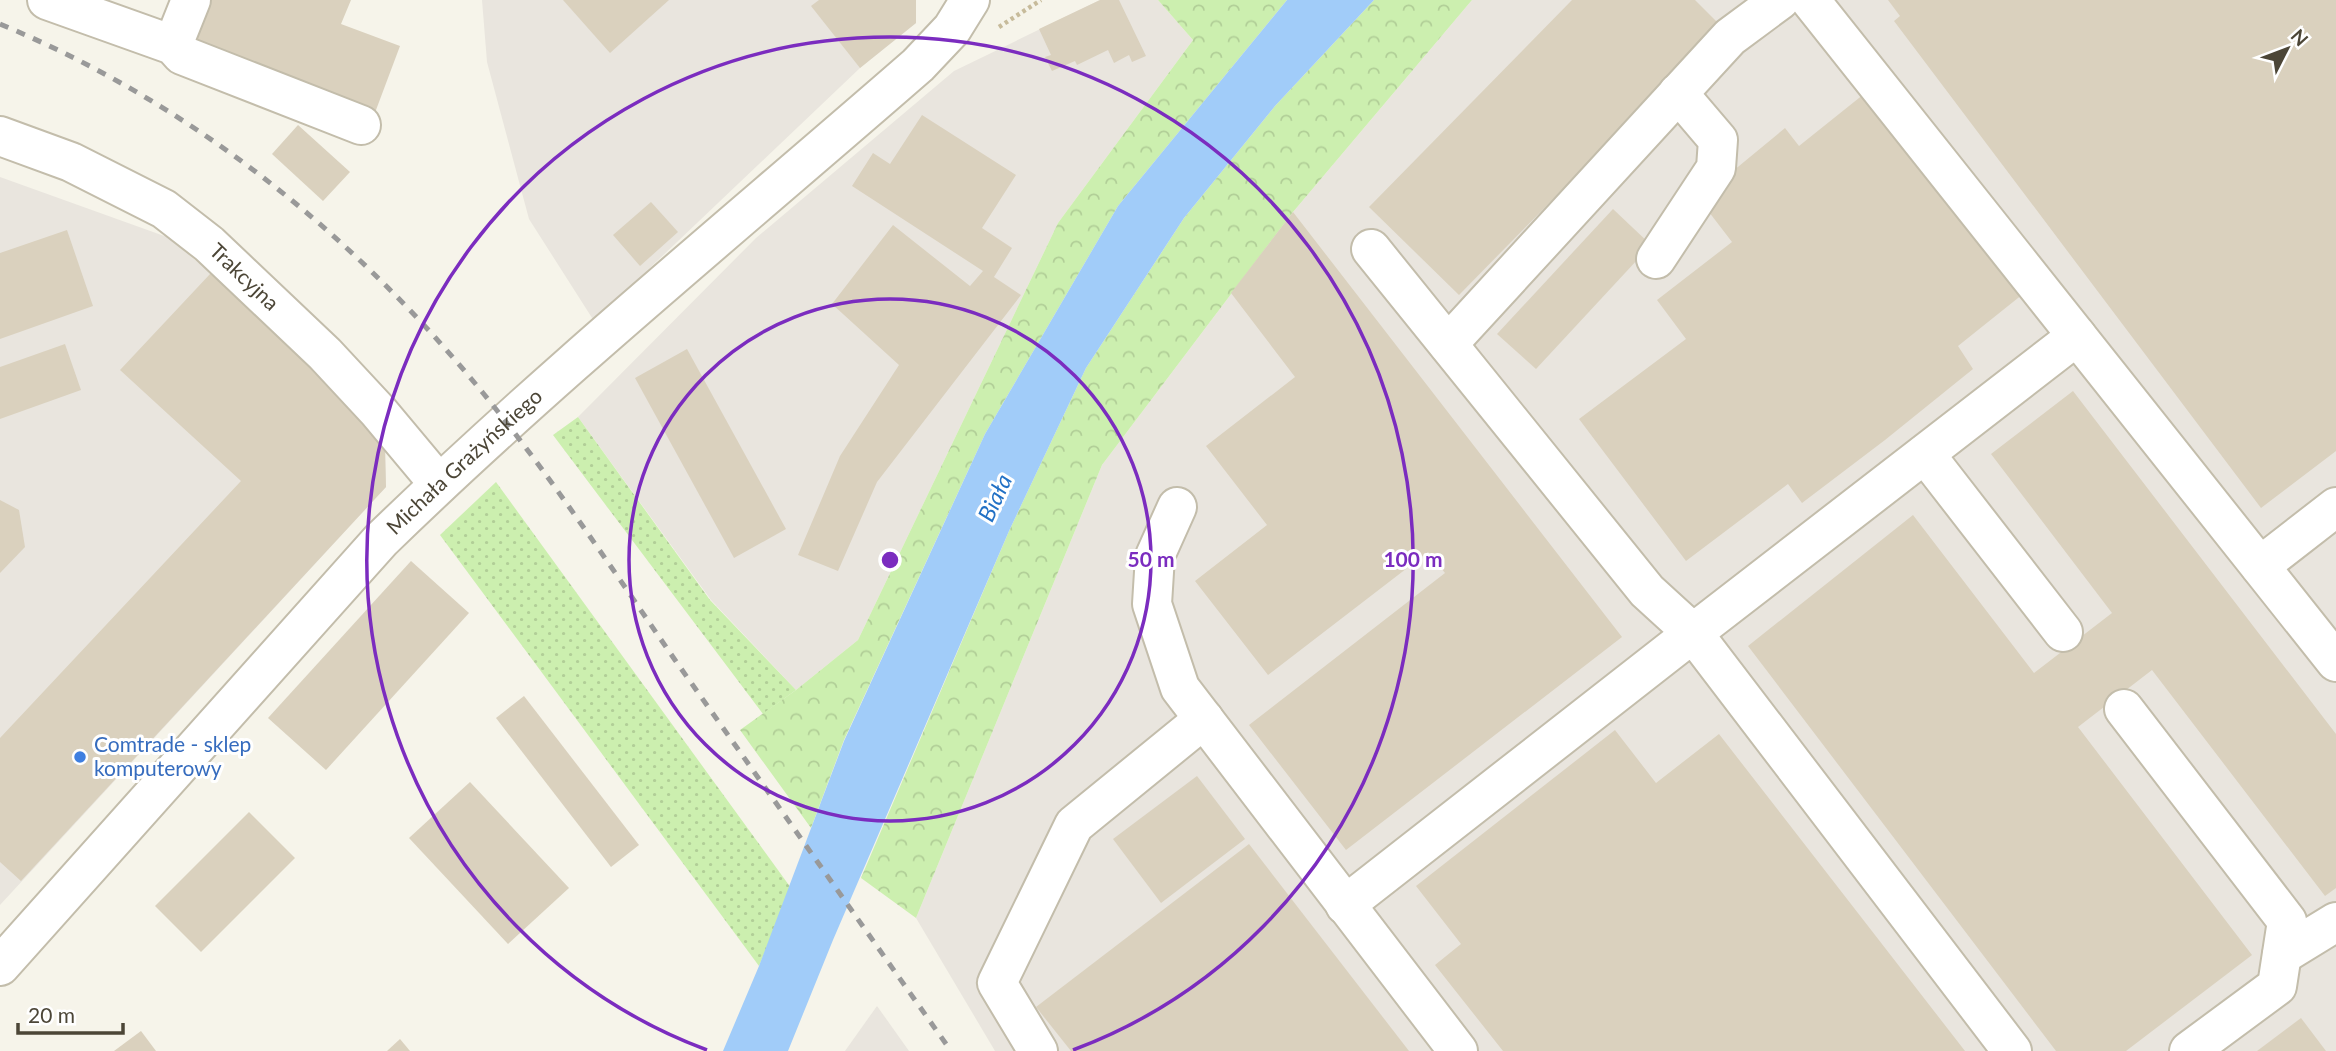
<svg xmlns="http://www.w3.org/2000/svg" width="2336" height="1051" font-family="Lato,sans-serif">
	<style>
		.industrial { fill: #e9e5de }
		.grass { fill: url(#grass-dots) }
		.forest { fill: url(#forest-crowns) }
		.water { fill: #a1ccf9 }
		.building { fill: #dad1be }
		.lines { fill: none; stroke-linecap: round; stroke-linejoin: round }
		.minor-casing { stroke: #c3bdab; stroke-width: 42 }
		.path { stroke: #c7bb9b; stroke-width: 4.5; stroke-dasharray: 3.5 3.5; stroke-linecap: butt }
		.minor { stroke: #fff; stroke-width: 38 }
		.rail { stroke: #999; stroke-width: 5; stroke-dasharray: 9 9; stroke-linecap: butt }
		.ring { fill: none; stroke: #7b2cbf; stroke-width: 3.5 }
		.shop-dot { fill: #3f7fe0; stroke: #fff; stroke-width: 2.5 }
		.labels { text-anchor: middle; stroke-width: 6; stroke-linejoin: round; paint-order: stroke }
		.street-label { font-size: 21px; fill: #4c4637; stroke: #fff }
		.shop-label { font-size: 21px; fill: #366cbe; stroke: #fff; text-anchor: start }
		.water-label { font-size: 23px; font-style: italic; fill: #2271c5; stroke: #fff }
		.centre { fill: #7b2cbf; stroke: #fff; stroke-width: 3.5 }
		.ring-label { font-size: 21px; text-anchor: middle; font-weight: bold; fill: #7b2cbf; stroke: #fff; stroke-width: 6; stroke-linejoin: round; paint-order: stroke }
	</style>
	<defs>
		<pattern id="grass-dots" width="8" height="8" patternUnits="userSpaceOnUse" patternTransform="scale(1.75)"><rect width="8" height="8" fill="#ccefaf"/><path d="M2 2h.1M6 6h.1" fill="none" stroke="#b1ce97" stroke-width="1.8" stroke-linecap="round"/></pattern>
		<pattern id="forest-crowns" width="20" height="18" patternUnits="userSpaceOnUse" patternTransform="scale(1.75)"><rect width="20" height="18" fill="#ccefaf"/><path d="M2 6a3 3 0 1 1 6 0M12 15a3 3 0 1 1 6 0" fill="none" stroke="#b1ce97"/></pattern>
	</defs>
	<rect width="100%" height="100%" fill="#f6f4ea"/>
	<g class="industrial">
		<path d="M482 0H916V23L860 68 594 321 529 219 487 62Z"/>
		<path d="M1100 0H1158L1193 40 1058 223 858 640 796 690 711 600 578 417 756 238 954 71Z"/>
		<path d="M1472 0H2336V1051H995L916 918 1102 465 1293 212Z"/>
		<path d="M0 177 167 237 211 273 330 381 385 447 386 487 0 905Z"/>
		<path d="M877 1006 909 1051H845Z"/>
	</g>
	<g class="grass">
		<path d="M578 417 710 600 796 690 763 714 553 435Z"/>
		<path d="M496 482 791 888 759 966 440 535Z"/>
	</g>
	<g class="forest">
		<path d="M1158 0H1287L1118 206 985 434 844 740 811 828 740 730 796 690 858 640 1058 223 1193 40Z"/>
		<path d="M1374 0H1472L1293 212 1102 465 916 918 861 878 1009 531 1086 368 1184 218 1275 106Z"/>
	</g>
	<path class="water" d="M1287 0H1374L1275 106 1184 218 1086 368 1009 531 833 940 788 1051H723L759 966 844 741 985 434 1118 206Z"/>
	<g class="building">
		<path d="M209 0H351L341 24 400 46 373 118 190 48Z"/>
		<path d="M563 0H669L610 53Z"/>
		<path d="M819 0H916V23L860 68 811 6Z"/>
		<path d="M1100 0H1119L1146 56 1132 62 1129 55 1114 63 1108 50 1077 65 1075 61 1052 71 1045 57 1051 55 1039 29Z"/>
		<path d="M1572 0H1695L1722 27 1459 295 1369 207Z"/>
		<path d="M1888 0H2336V451L2261 508 1894 21 1900 16Z"/>
		<path d="M1864 94 2023 294 1958 346 1973 369 1885 440 1802 503 1788 484 1686 561 1579 419 1686 339 1657 300 1732 242 1699 199 1785 128 1799 146Z"/>
		<path d="M922 115 1016 175 982 228 1012 248 994 277 1021 295 877 482 838 571 798 555 840 456 899 365 832 304 893 225 970 286 983 271 852 186 873 153 890 164Z"/>
		<path d="M298 125 350 172 323 201 272 154Z"/>
		<path d="M651 202 678 232 640 266 613 235Z"/>
		<path d="M1613 209 1651 245 1536 369 1497 334Z"/>
		<path d="M1293 212 1622 637 1346 850 1249 725 1445 573 1428 552 1268 675 1195 581 1267 525 1206 446 1295 377 1231 293Z"/>
		<path d="M67 230 93 306 0 339V253Z"/>
		<path d="M211 273 330 381 385 447 386 487 21 881 0 862V738L241 481 120 370Z"/>
		<path d="M65 344 81 390 0 419V367Z"/>
		<path d="M687 349 786 529 734 558 635 378Z"/>
		<path d="M2073 391 2336 734V888L2325 896 2152 670 2078 727 2252 955 2126 1051H2056L1748 646 1913 515 2034 673 2112 613 1991 454Z"/>
		<path d="M0 500 19 510 25 547 0 573Z"/>
		<path d="M411 561 469 613 326 770 268 718Z"/>
		<path d="M524 696 639 845 611 867 496 718Z"/>
		<path d="M1615 730 1656 783 1719 734 1965 1051H1503L1435 965 1461 944 1416 886Z"/>
		<path d="M1197 776 1245 839 1161 903 1113 839Z"/>
		<path d="M470 782 569 888 508 944 409 838Z"/>
		<path d="M249 812 295 858 201 952 155 906Z"/>
		<path d="M1249 844 1409 1051H1071L1036 1007Z"/>
		<path d="M2301 1018 2326 1051H2257Z"/>
		<path d="M141 1031 156 1051H114Z"/>
		<path d="M400 1039 410 1051H387Z"/>
	</g>
	<g class="lines">
		<defs>
			<g id="minor">
				<path d="M47 0 173 45 182 55 361 125"/>
				<path d="M1810 0 2336 662"/>
				<path d="M173 45 191 0"/>
				<path id="s1" d="M0 136 71 162 164 209 209 244 325 354 378 411 439 484"/>
				<path d="M1371 249 1647 591 1693 633 2077 336"/>
				<path d="M1656 259 1716 168 1718 140 1678 93"/>
				<path d="M1448 344 1730 37 1780 0"/>
				<path d="M1925 454 2063 632"/>
				<path d="M1177 507 1155 556 1152 604 1180 688 1458 1051"/>
				<path d="M2260 566 2336 507"/>
				<path d="M2124 709 2287 921 2277 986 2189 1051"/>
				<path d="M1345 905 1693 633 2012 1051"/>
				<path d="M2282 955 2336 922"/>
				<path id="s2" d="M0 966 381 540C552 374 738 222 918 65L952 29 970 0"/>
				<path d="M1038 1051 997 983 1074 825 1204 719"/>
			</g>
		</defs>
		<use href="#minor" class="minor-casing"/>
		<path class="path" d="M999 27 1041 0"/>
		<use href="#minor" class="minor"/>
		<path class="rail" d="M0 24C192 104 352 233 483 393 552 478 613 570 675 660 767 790 859 921 951 1051"/>
	</g>
	<g class="ring">
		<circle cx="890" cy="560" r="261"/>
		<path d="M707 1050A523 523 0 1 1 1073 1050"/>
	</g>
	<circle class="shop-dot" cx="80" cy="757" r="7"/>
	<g class="labels">
		<g class="street-label">
			<text dy="7" stroke="none"><textPath href="#s1" startOffset="285">Trakcyjna</textPath></text>
			<text dy="7" stroke="none"><textPath href="#s2" startOffset="686">Michała Grażyńskiego</textPath></text>
		</g>
		<g class="shop-label">
			<text x="94" y="752">Comtrade - sklep<tspan x="94" dy="24">komputerowy</tspan></text>
		</g>
		<g class="water-label">
			<text transform="translate(995 498) rotate(-65)" y="8">Biała</text>
		</g>
	</g>
	<circle cx="890" cy="560" r="10" class="centre"/>
	<g class="ring-label">
		<text x="1151" y="567">50 m</text>
		<text x="1413" y="567">100 m</text>
	</g>
	<g transform="translate(2287 49) rotate(48)" stroke="#ffffff" stroke-width="5" paint-order="stroke">
	<path d="M0-5L12 26L0 18L-12 26Z" fill="#4c4637"/>
	<text y="-10" font-size="19" font-weight="bold" text-anchor="middle" fill="#4c4637">N</text>
	</g>
	<path d="M18 1023v10h105v-10" fill="none" stroke="#4c4637" stroke-width="3.5"/>
	<text x="28" y="1023" font-size="21" fill="#4c4637" stroke="#ffffff" stroke-width="5" paint-order="stroke">20 m</text>
</svg>
